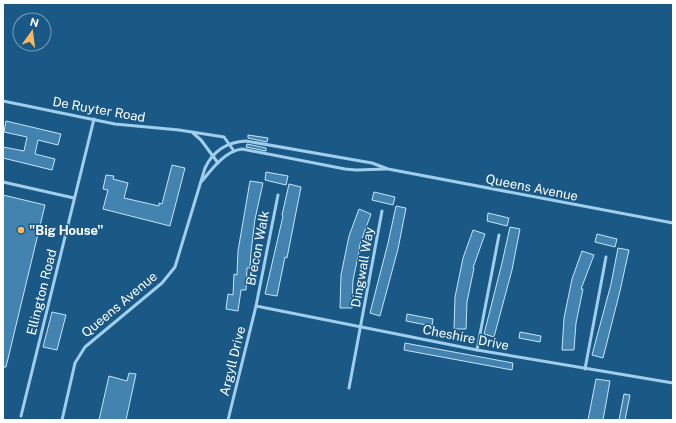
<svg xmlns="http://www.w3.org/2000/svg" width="676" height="423" font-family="'Public Sans',sans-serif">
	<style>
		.building { fill: #4383af; stroke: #c6e5f9 }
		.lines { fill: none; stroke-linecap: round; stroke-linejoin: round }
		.service { stroke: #a1ceec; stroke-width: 3 }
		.poi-dot { fill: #feb85d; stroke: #1a5986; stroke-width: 1.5 }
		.labels { text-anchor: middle; stroke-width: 3; stroke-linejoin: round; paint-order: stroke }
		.street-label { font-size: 13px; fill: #fff; stroke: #1a5986 }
		.poi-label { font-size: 13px; font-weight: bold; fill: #fff; stroke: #1a5986; text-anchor: start }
	</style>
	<rect width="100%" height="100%" fill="#1a5986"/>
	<g class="building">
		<path d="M6 121 61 134 58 145 38 140 35 154 55 159 52 170 3 158V147L24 151 27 137 4 132Z"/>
		<path d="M248 135 268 138 267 142 248 138Z"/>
		<path d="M247 144 266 148V151L246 147Z"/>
		<path d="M172 165 185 168 170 226 103 209 108 190 103 189 106 175 114 176 113 179 128 183 124 198 159 206V203L162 204Z"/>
		<path d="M266 172 288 176 286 185 265 180Z"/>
		<path d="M250 181 263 183 255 219 251 252 250 268H247L246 290H241L238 311 226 309 228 294 233 295 234 274 237 275 238 251Z"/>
		<path d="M289 184 301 187 287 258 285 257 277 296 265 294 283 216 282 215Z"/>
		<path d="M374 192 395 197 393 205 372 200Z"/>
		<path d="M3 195 45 205 6 367H3Z"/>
		<path d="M396 206 406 208 398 249 380 316 370 313 388 243Z"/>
		<path d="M359 209 371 214 359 247H360L353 280 352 308H340L341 275 349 236Z"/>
		<path d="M488 213 509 218 507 226 487 221Z"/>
		<path d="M510 227 520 229 512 270 494 337 484 334 502 263Z"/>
		<path d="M473 230 485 234 473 268H474L467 302 466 329H454L455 297 463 258Z"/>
		<path d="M597 234 617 239 615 247 595 242Z"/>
		<path d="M618 248 629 250 620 291 603 358 592 355 611 284Z"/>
		<path d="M582 251 594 255 581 289H583L576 323 574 350H562L564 318 572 279Z"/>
		<path d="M52 312 66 315 57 350 43 347Z"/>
		<path d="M407 314 433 319 432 326 406 321Z"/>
		<path d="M520 332 541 336 540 342 519 338Z"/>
		<path d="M405 343 513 363 512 370 404 350Z"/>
		<path d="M129 373 136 374 126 420H99L109 376 127 381Z"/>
		<path d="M596 379 610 381 603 420H588Z"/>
		<path d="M624 394 630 395 625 420H619Z"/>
	</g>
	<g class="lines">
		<g class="service">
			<path d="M3 101 115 124 179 130 224 137 234 151"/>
			<path d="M193 133 201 140 218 163"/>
			<path d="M202 181C212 169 225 151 242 149L345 169 356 170 386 169"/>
			<path d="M3 182 74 198"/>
			<path d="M256 306 477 350 673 383"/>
			<path d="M477 350 499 235"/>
			<path d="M585 369 606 257"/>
			<path d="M349 388 382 211"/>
			<path d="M21 416 94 119"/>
			<path d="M62 420 75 363 85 347 162 283 175 267 205 168C213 151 227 142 246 141L372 163 388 169 673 223"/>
			<path d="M228 420 256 306 278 195"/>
		</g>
	</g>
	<circle class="poi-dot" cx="21" cy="230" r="4"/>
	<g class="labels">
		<g class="street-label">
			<text transform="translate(99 109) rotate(10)" y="5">De Ruyter Road</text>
			<text transform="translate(532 187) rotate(11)" y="5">Queens Avenue</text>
			<text transform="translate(257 248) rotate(-79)" y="5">Brecon Walk</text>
			<text transform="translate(362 267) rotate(-80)" y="5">Dingwall Way</text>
			<text transform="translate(41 292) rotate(-76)" y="5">Ellington Road</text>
			<text transform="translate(119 304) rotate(-40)" y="5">Queens Avenue</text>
			<text transform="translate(466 337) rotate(11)" y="5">Cheshire Drive</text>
			<text transform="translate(232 361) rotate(-76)" y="5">Argyll Drive</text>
		</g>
		<g class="poi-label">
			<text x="29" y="235">"Big House"</text>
		</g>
	</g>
	<rect width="676" height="423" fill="none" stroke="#ffffff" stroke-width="8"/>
	<g transform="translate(32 32) rotate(14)"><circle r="19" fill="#1a5986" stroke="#769bb6"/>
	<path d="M0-3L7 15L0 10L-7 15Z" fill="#feb85d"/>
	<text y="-6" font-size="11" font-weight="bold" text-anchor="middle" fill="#ffffff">N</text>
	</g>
</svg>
